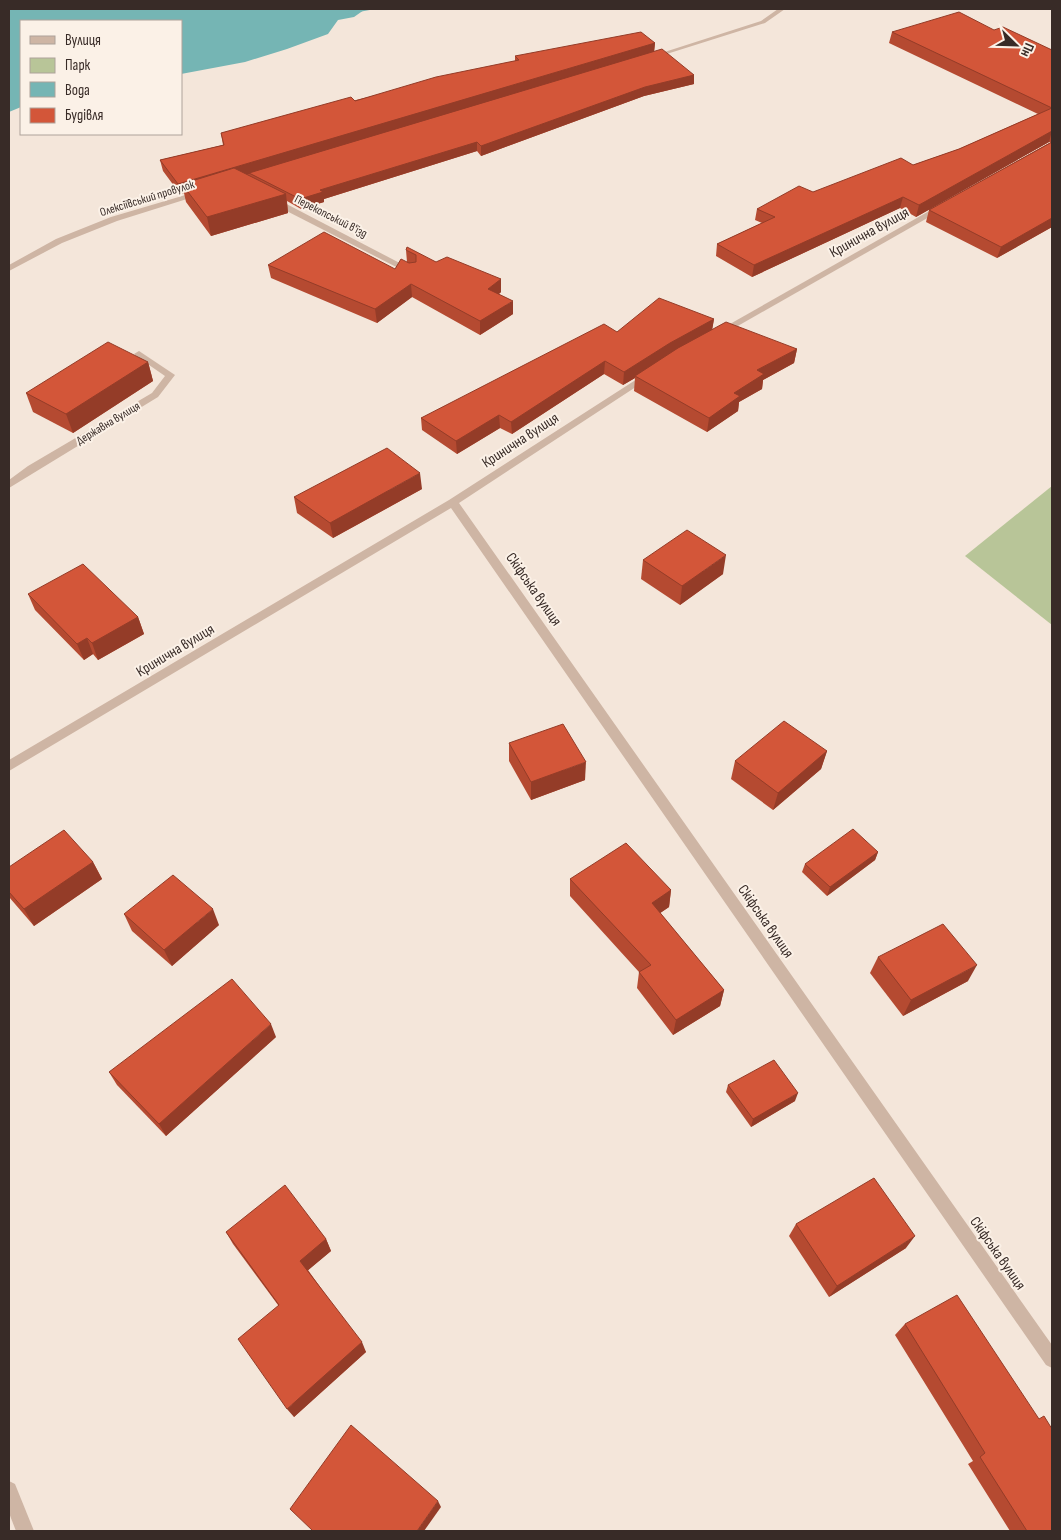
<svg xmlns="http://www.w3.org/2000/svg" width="1061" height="1540" font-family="'Sofia Sans Condensed',sans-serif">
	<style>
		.green { fill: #b8c598 }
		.water { fill: #75b5b4 }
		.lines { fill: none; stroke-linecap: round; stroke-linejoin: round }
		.stream { fill: #75b5b4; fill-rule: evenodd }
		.minor { fill: #ceb5a4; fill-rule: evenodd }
		.wall { fill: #b54a31 }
		.shaded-wall { fill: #943c28 }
		.building { fill: #d35639; stroke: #943c28 }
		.labels { text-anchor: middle; stroke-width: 4; stroke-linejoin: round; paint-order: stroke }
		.far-street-label { font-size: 12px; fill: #382b27; stroke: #fbf1e7 }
		.street-label { font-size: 15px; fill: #382b27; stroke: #fbf1e7 }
	</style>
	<rect width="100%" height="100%" fill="#f4e6da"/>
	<path class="green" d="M1052 486V625L965 556Z"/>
	<path class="water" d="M9 9H358L364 10 354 17 338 20 328 34 287 49 245 62 181 74V21H21V107L9 112Z"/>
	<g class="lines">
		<path class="stream" d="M358 9H375L348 14 345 12Z"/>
		<g class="minor">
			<path d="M778 9H785L765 23 654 58 649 57 761 21Z"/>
			<path d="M199 191 206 193 117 221 62 243 9 271V265L56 239 111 217Z"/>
			<path d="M269 198H275L417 272 410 274 269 202Z"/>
			<path d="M938 206 945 208 722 335 719 336 714 333Z"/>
			<path d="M139 351 175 375 158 397 9 488V480L28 466 152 393 165 376 136 356 134 354Z"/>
			<path d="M648 372 651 373V377L459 503 1052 1345V1368L1046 1365 451 508 9 771V760L449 500Z"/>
			<path d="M9 1481 15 1484 34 1531H16L9 1513Z"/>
		</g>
	</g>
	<g class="wall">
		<path d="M994 30 1052 50V227L997 258 926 222 929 210 1051 142H1049L916 217 900 208 752 277 716 256 717 244 762 223 755 220 757 209 813 192 913 165 959 149 1038 114 889 43 892 32Z"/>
		<path d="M655 43 654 51 694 75V84L644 96 481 156 477 151 324 199V202L301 209 287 201 288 213 211 236 186 202 184 193 180 194 163 171 160 160 223 145 221 133 515 61V56Z"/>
		<path d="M406 250 436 262 501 279V292L499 294 513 314 480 335 412 297 377 323 271 278 268 265 395 269 407 262Z"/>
		<path d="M714 319 712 329 797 349 794 363 763 380 762 389 739 402 738 411 707 432 634 391 635 378 623 385 604 374 512 434 500 428 457 454 422 430 421 418 617 332Z"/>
		<path d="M148 362 153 381 73 433 33 412 26 393Z"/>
		<path d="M422 489 333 538 297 513 294 497Z"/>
		<path d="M643 560 723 574 680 605 641 579Z"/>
		<path d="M28 594 138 617 144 634 98 660 93 654 84 660 35 610Z"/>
		<path d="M509 743 585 780 531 800 509 761Z"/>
		<path d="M827 751 821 769 773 810 731 779 735 761Z"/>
		<path d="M878 852 875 860 827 896 802 872 805 864Z"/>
		<path d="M93 862 102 879 34 926 9 897V867Z"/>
		<path d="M570 879 671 890 669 907 660 913 724 990 720 1006 673 1035 637 988 639 972 570 896Z"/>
		<path d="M124 914 219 925 172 966 132 931Z"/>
		<path d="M878 957 968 981 903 1016 870 973Z"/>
		<path d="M276 1037 166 1136 117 1085 109 1072Z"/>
		<path d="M728 1085 795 1101 751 1127 726 1092Z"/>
		<path d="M796 1224 906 1248 829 1297 789 1236Z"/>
		<path d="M226 1232 326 1239 331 1251 308 1270 366 1352 294 1417 278 1305 233 1244Z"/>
		<path d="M905 1324 1039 1419 1052 1531H1010L968 1464 973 1461 895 1335Z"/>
	</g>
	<g class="shaded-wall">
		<path d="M655 43 654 53 188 192 182 184 184 193 180 194 178 184Z"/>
		<path d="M694 75V84L644 96 481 156V146L645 87Z"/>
		<path d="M1052 131 1049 142 916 217 919 205Z"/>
		<path d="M477 142V151L324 199V202L301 209 300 199 320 190Z"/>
		<path d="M286 194 288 213 211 236 207 217Z"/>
		<path d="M903 197 900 208 752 277 754 265Z"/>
		<path d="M1052 218V227L997 258 1001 247Z"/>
		<path d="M501 279V292L489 302 488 289Z"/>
		<path d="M411 284 412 297 377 323 375 309Z"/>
		<path d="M513 301V314L480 335V321Z"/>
		<path d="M714 319 712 331 635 376V378L623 385 624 372 670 343Z"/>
		<path d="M797 349 794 363 763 380 762 389 739 402 738 411 707 432 709 418 757 370Z"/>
		<path d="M605 361 604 374 512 434 511 422Z"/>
		<path d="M148 362 153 381 73 433 66 414Z"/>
		<path d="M499 415 500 428 457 454 456 441Z"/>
		<path d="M420 473 422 489 333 538 330 523Z"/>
		<path d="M726 555 723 574 680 605 682 586Z"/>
		<path d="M138 617 144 634 98 660 92 643Z"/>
		<path d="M87 638 93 654 84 660 77 644Z"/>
		<path d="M827 751 821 769 773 810 778 793Z"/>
		<path d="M586 762 585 780 531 800V782Z"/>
		<path d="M878 852 875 860 827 896 830 887Z"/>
		<path d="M93 862 102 879 34 926 24 909Z"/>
		<path d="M671 890 669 907 650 920 652 903Z"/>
		<path d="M213 909 219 925 172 966 164 950Z"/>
		<path d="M977 965 968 981 903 1016 911 1000Z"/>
		<path d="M724 990 720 1006 673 1035 676 1020Z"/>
		<path d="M271 1024 276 1037 166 1136 159 1124Z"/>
		<path d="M798 1093 795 1101 751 1127 753 1119Z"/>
		<path d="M915 1236 906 1248 829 1297 837 1286Z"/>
		<path d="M326 1239 331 1251 306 1272 300 1261Z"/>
		<path d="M362 1342 366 1352 294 1417 287 1409Z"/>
		<path d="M438 1501 441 1507 424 1531H417Z"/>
	</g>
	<g class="building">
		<path d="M959 12 994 30 1003 27 1052 50V131L919 205 903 197 754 265 717 244 775 217 757 209 799 186 813 192 901 158 913 165 959 149 1052 108 892 32Z"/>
		<path d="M641 32 655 43 178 184 160 160 224 145 221 133 351 97 355 101 436 77 519 60 515 56Z"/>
		<path d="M662 49 694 75 645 87 481 146 477 142 320 190 323 192 300 199 249 173Z"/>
		<path d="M1052 142V218L1001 247 929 210Z"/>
		<path d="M234 168 286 194 207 217 182 184Z"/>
		<path d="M324 232 395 269 401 259 409 263 416 262V255L406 250 407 247 436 262 447 257 501 279 488 289 513 301 480 321 411 284 375 309 268 265Z"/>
		<path d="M659 298 714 319 670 343 624 372 605 361 511 422 499 415 456 441 421 418 604 324 617 332Z"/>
		<path d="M726 322 797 349 757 370 764 374 734 393 740 396 709 418 635 376 678 348Z"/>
		<path d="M108 342 148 362 66 414 26 393Z"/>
		<path d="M387 448 420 473 330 523 294 497Z"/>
		<path d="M687 530 726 555 682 586 643 560Z"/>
		<path d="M83 564 138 617 92 643 87 638 77 644 28 594Z"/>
		<path d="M784 721 827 751 778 793 735 761Z"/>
		<path d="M563 724 586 762 531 782 509 743Z"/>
		<path d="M853 829 878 852 830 887 805 864Z"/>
		<path d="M64 830 93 862 24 909 9 892V867Z"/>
		<path d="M626 843 671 890 652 903 724 990 676 1020 639 972 651 965 570 879Z"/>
		<path d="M173 875 213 909 164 950 124 914Z"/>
		<path d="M943 924 977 965 911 1000 878 957Z"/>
		<path d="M232 979 271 1024 159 1124 109 1072Z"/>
		<path d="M774 1060 798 1093 753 1119 728 1085Z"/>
		<path d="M874 1178 915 1236 837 1286 796 1224Z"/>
		<path d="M285 1185 326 1239 300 1261 362 1342 287 1409 238 1339 279 1305 226 1232Z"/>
		<path d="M957 1295 1039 1419 1044 1416 1052 1429V1531H1027L980 1457 985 1453 905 1324Z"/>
		<path d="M351 1425 438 1501 417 1531H313L290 1509Z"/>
	</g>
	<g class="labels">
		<g class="far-street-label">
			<text transform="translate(147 198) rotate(-17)" y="4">Олексіївський провулок</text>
			<text transform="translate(331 216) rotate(27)" y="4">Перекопський в'їзд</text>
			<text transform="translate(108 423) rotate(-31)" y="4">Державна вулиця</text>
		</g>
		<g class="street-label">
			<text transform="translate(869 232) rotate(-29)" y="5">Кринична вулиця</text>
			<text transform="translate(520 440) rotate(-33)" y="5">Кринична вулиця</text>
			<text transform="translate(534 589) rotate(55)" y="5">Скіфська вулиця</text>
			<text transform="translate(175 650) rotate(-31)" y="5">Кринична вулиця</text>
			<text transform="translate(766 921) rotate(55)" y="5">Скіфська вулиця</text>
			<text transform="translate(998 1253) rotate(55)" y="5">Скіфська вулиця</text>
		</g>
	</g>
	<rect width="1061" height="1540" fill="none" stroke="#382b27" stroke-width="20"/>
	<rect x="20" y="20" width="162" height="115" fill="#fbf1e7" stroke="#ada29a"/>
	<rect x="30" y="36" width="25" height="8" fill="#ceb5a4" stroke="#ada29a"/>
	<text x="65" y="45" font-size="15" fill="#382b27">Вулиця</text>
	<rect x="30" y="58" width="25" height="15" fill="#b8c598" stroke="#ada29a"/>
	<text x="65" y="70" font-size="15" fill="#382b27">Парк</text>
	<rect x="30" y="82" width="25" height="15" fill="#75b5b4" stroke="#ada29a"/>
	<text x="65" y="95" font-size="15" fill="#382b27">Вода</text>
	<rect x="30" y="108" width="25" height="15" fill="#d35639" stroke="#ada29a"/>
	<text x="65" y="120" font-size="15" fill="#382b27">Будівля</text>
	<g transform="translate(1016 45) rotate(113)" stroke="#fbf1e7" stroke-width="4" paint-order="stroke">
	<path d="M0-4L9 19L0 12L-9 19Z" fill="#382b27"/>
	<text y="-8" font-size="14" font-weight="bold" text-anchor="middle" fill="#382b27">Пн</text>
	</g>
</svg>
